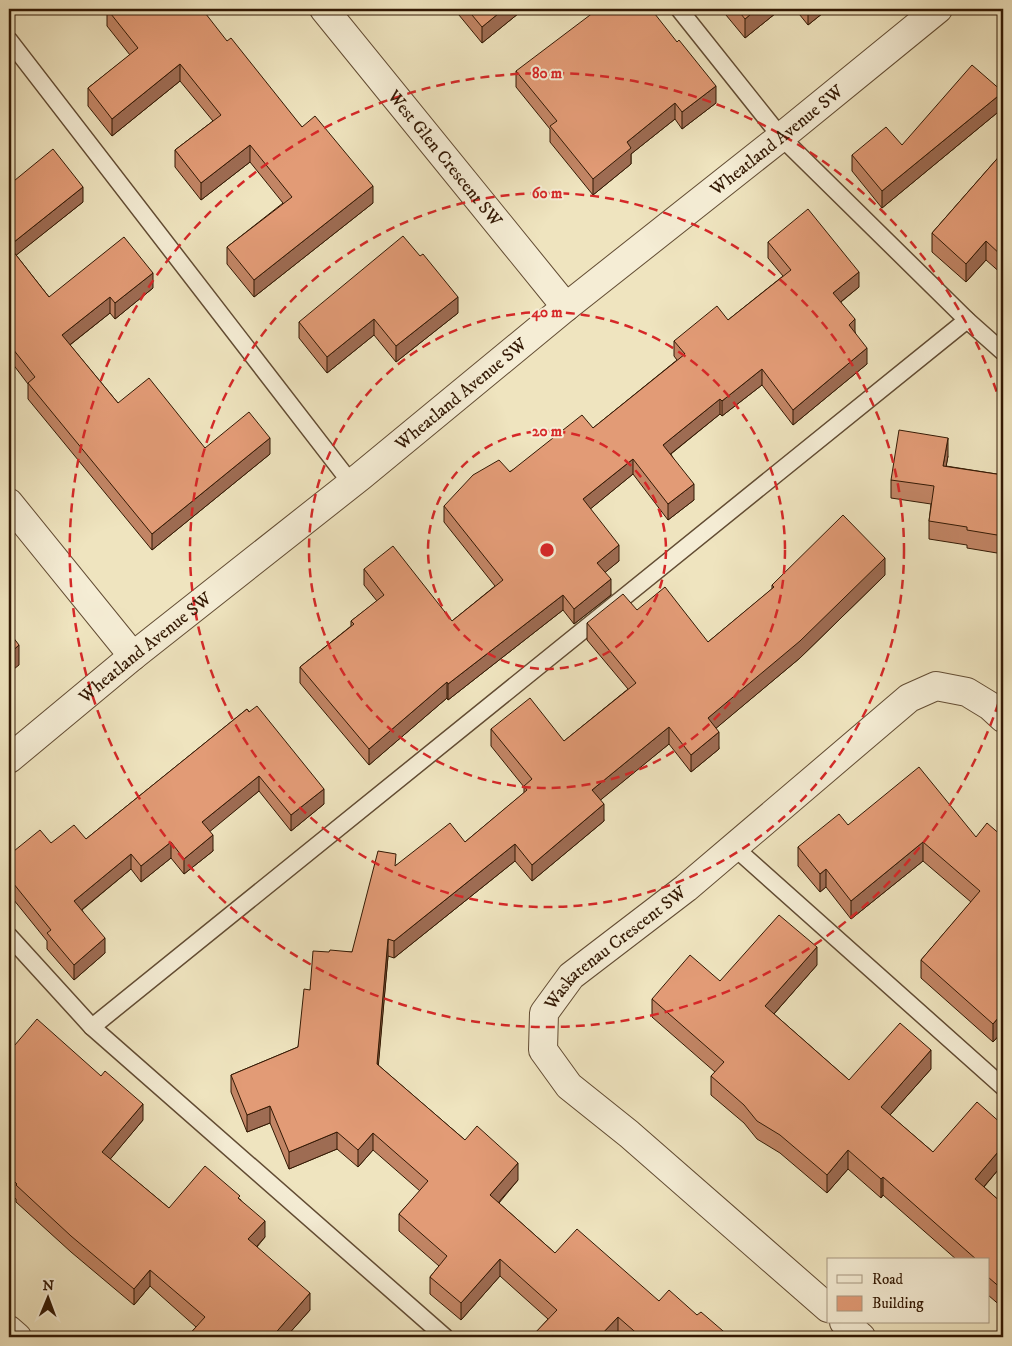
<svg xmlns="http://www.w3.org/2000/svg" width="1012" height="1346" font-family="'IM FELL DW Pica',serif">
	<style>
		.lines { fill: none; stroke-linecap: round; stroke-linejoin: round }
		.service-casing { stroke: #624c33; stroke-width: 19 }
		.minor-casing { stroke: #624c33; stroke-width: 30 }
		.service { stroke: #f5edd5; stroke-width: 16 }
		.minor { stroke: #f5edd5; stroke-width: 28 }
		.wall { fill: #c28565; stroke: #331904 }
		.shaded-wall { fill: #9e6c53; stroke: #331904 }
		.building { fill: #e29b76; stroke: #331904 }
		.ring { fill: none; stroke: #d62828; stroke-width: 2.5; stroke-dasharray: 9 6 }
		.labels { text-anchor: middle; stroke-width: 4; stroke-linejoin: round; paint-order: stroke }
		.street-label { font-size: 18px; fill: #331904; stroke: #f5edd5 }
		.centre { fill: #d62828; stroke: #f5edd5; stroke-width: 2.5 }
		.ring-label { font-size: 15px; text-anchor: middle; font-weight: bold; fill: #d62828; stroke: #f5edd5; stroke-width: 4; stroke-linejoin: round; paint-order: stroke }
	</style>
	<rect width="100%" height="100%" fill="#efe4bf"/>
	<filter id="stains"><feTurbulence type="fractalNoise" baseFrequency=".004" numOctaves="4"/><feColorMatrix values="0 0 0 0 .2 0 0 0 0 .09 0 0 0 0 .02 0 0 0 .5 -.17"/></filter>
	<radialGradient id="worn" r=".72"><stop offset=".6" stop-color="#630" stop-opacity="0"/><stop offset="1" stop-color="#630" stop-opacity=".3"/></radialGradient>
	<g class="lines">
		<defs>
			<g id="service">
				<path d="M679 9 781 137 967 320 1003 352"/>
				<path d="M9 40 351 483"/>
				<path d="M734 847 1003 1087"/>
				<path d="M9 936 92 1027 445 1337"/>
				<path d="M92 1027 967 320"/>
			</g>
			<g id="minor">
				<path id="s1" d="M324 9 566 307"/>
				<path d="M9 503 133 656"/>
				<path id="s2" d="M9 759 133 656 361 476 566 307 781 137 938 9"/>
				<path id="s3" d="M828 1308 629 1134 569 1086 543 1050 544 1013 571 976 686 888 909 698 936 686 967 692 990 706 1003 718"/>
				<path d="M844 1322 861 1337"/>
				<path d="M9 1330 17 1337"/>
			</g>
		</defs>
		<use href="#service" class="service-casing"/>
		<use href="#minor" class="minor-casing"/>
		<use href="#service" class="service"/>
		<use href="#minor" class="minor"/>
	</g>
	<g class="wall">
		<path d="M107 9 227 41 302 127 373 203 254 297 227 264V247L283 203 250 162 201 200 175 167V150L213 121 180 81 112 136 88 106V88L130 55 107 26Z"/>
		<path d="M454 9H524L482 43Z"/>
		<path d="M721 9H781L745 38Z"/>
		<path d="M795 9H828L808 25Z"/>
		<path d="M516 71 716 103 682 129 675 119 631 154V164L593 195 550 142V129L516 87Z"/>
		<path d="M1003 108 882 208 852 171V155L902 145Z"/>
		<path d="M1003 152V275L986 260 966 282 932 252V233Z"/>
		<path d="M9 185 83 202 16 255 49 297 153 288 115 319 110 313 70 345 118 403 205 448 270 454 152 550 28 399V384L9 359Z"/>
		<path d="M768 242 859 287 841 302 855 332 867 364 793 425 762 385 722 416 720 414 671 454 694 500 668 520 633 474 590 509 619 561 605 572 611 595 574 624 563 610 448 700 447 698 369 765 300 683V667L351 626V621L377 601 364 585V569L452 621 495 586 444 522V506L593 428 677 360 674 356V341L728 320 783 276 768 258Z"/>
		<path d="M458 313 396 362 374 335 327 373 299 338V322Z"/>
		<path d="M948 456 946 466 1003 475V554L967 548V545L929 539V521L931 504 891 498V480Z"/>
		<path d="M885 575 800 658 716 728 719 749 691 772 669 744 600 800 604 821 532 881 515 861 394 958 388 956 378 1065 465 1140 518 1180 499 1203 555 1253 659 1301 697 1315 730 1337H622L618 1333 615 1337H532L548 1319 500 1276 461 1320 430 1294V1277L439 1266 399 1231V1214L420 1191 373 1150 358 1167 337 1149 289 1169 270 1123 247 1132 231 1092V1075L298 1047 310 990 329 952H352L396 865 465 842 524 793V787L491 746V729L564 741 628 689 587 640V623L637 610 708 642 772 589V585Z"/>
		<path d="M247 709 324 804 291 831 259 791 209 831 213 851 184 874 171 858 141 882 131 869 82 910 105 953 74 980 47 949V941L9 894V855L51 843 86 839Z"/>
		<path d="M848 825 976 837H1003V1031L993 1042 921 978V960L971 902 923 861 851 919 826 887 820 892 798 866V847Z"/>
		<path d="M817 965 774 1014 849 1080 931 1069 890 1115 933 1152 1003 1164 984 1187 1003 1204V1308L988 1295V1260H957L883 1195 881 1198 848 1169 827 1193 780 1153 757 1139 744 1123 711 1095V1076L715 1072 652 1017V999L720 981Z"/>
		<path d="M9 1052 143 1120 110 1159 169 1208 240 1199 265 1237 257 1247 310 1310 286 1337H187L196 1327 150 1286 134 1305 71 1252 16 1202V1199L9 1193Z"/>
	</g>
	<g class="shaded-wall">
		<path d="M504 9H524L482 43V27Z"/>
		<path d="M757 9H781L745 38V19Z"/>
		<path d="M808 9H828L808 25Z"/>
		<path d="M180 64V81L112 136V119Z"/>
		<path d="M716 86V103L682 129V112Z"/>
		<path d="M1003 92V108L882 208V191Z"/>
		<path d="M14 102V118L9 121V106Z"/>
		<path d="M675 103V119L631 154V164L593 195V179L627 142Z"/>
		<path d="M250 145V162L201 200V183Z"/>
		<path d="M373 186V203L254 297V280Z"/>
		<path d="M83 187V202L9 261V246Z"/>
		<path d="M986 241V260L966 282V264Z"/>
		<path d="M859 272V287L833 308V293Z"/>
		<path d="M153 273V288L115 319V303Z"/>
		<path d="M110 297V313L62 351V335Z"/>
		<path d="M458 297V313L396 362V346Z"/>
		<path d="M374 319V335L327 373V357Z"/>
		<path d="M855 319V335L849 325Z"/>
		<path d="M867 348V364L793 425V410Z"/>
		<path d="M762 369V385L722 416V401Z"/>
		<path d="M720 399V414L663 460V445Z"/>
		<path d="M270 438V454L152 550V534Z"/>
		<path d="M948 438V456L943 484V466Z"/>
		<path d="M633 459V474L583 515V499Z"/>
		<path d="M694 484V500L668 520V504Z"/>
		<path d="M619 545V561L597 579V563Z"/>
		<path d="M885 558V575L800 658 708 735V718Z"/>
		<path d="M611 579V595L574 624V609Z"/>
		<path d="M563 595V610L448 700V684Z"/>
		<path d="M19 645V665L9 673V654Z"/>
		<path d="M447 682V698L369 765V749Z"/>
		<path d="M669 727V744L592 807V790Z"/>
		<path d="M719 732V749L691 772V755Z"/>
		<path d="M259 776V791L202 838V822Z"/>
		<path d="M324 789V804L291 831V815Z"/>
		<path d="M604 804V821L532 881V865Z"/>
		<path d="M213 835V851L184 874V859Z"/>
		<path d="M171 842V858L141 882V866Z"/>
		<path d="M923 842V861L851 919V901Z"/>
		<path d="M515 844V861L394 958V941Z"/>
		<path d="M131 854V869L74 916V901Z"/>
		<path d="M826 869V887L820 892V874Z"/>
		<path d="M105 938V953L74 980V965Z"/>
		<path d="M388 939V956L377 1081V1064Z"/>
		<path d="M817 947V965L765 1024V1006Z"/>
		<path d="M1003 1012V1031L993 1042V1024Z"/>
		<path d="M931 1050V1069L881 1125V1107Z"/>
		<path d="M143 1104V1120L102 1169V1152Z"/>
		<path d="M270 1106V1123L247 1132V1115Z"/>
		<path d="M337 1132V1149L289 1169V1152Z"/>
		<path d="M373 1133V1150L358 1167V1150Z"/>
		<path d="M1003 1146V1164L975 1197V1179Z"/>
		<path d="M848 1150V1169L827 1193V1175Z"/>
		<path d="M518 1163V1180L490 1212V1195Z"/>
		<path d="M883 1177V1195L881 1198V1179Z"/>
		<path d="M265 1221V1237L248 1256V1239Z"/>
		<path d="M500 1259V1276L461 1320V1303Z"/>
		<path d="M150 1270V1286L134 1305V1289Z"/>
		<path d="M310 1293V1310L286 1337H272Z"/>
		<path d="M618 1317V1333L615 1337H599Z"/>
	</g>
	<g class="building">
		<path d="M107 9H202L227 41 231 38 302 127 315 116 373 186 254 280 227 247 292 197 250 145 201 183 175 150 221 115 180 64 112 119 88 88 138 48Z"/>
		<path d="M467 9H504L482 27Z"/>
		<path d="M598 9H651L677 42 679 40 716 86 682 112 675 103 627 142 631 148 593 179 550 126 557 121 516 71Z"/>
		<path d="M737 9H757L745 19Z"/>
		<path d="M972 65 1003 92 882 191 852 155 886 127 902 145Z"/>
		<path d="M9 96 14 102 9 106Z"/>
		<path d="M53 149 83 187 9 246V185Z"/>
		<path d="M1003 152V257L986 241 966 264 932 233Z"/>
		<path d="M808 209 859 272 833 293 855 319 849 325 867 348 793 410 762 369 722 401 720 399 663 445 694 484 668 504 633 459 583 499 619 545 597 563 611 579 574 609 563 595 448 684 447 682 369 749 300 667 354 624 351 621 384 595 364 569 393 546 452 621 503 580 444 506 473 475 499 460 510 472 582 415 593 428 685 354 674 341 717 306 728 320 791 270 768 242Z"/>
		<path d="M403 236 420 256 423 254 458 297 396 346 374 319 327 357 299 322Z"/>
		<path d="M124 237 153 273 115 303 110 297 62 335 118 403 149 378 205 448 249 412 270 438 152 534 28 383 35 377 9 344V246L49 297Z"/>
		<path d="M899 430 948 438 943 466 1003 475V536L967 530V527L929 521 934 486 891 480Z"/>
		<path d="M843 515 885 558 800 641 708 718 719 732 691 755 669 727 592 790 604 804 532 865 515 844 394 941 388 939 377 1064 465 1140 477 1126 518 1163 490 1195 555 1253 577 1229 659 1301 669 1290 697 1315 701 1312 730 1337H641L618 1317 599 1337H531L557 1310 500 1259 461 1303 430 1277 447 1256 399 1214 428 1181 373 1133 358 1150 337 1132 289 1152 270 1106 247 1115 231 1075 298 1047 304 989 310 990 313 951 329 952 330 950 352 952 378 851 396 854 395 866 450 823 465 842 527 790 524 786 532 779 491 729 530 698 564 741 636 683 587 623 623 594 637 610 665 587 708 642 774 587 772 585Z"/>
		<path d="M9 632 19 645 9 654Z"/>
		<path d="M257 706 324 789 291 815 259 776 202 822 213 835 184 859 171 842 141 866 131 854 74 901 105 938 74 965 47 933 51 930 9 878V855L40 830 51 843 74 825 86 839 247 709 249 712Z"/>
		<path d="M919 767 976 837 987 823 1003 837V1012L993 1024 921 960 980 891 923 842 851 901 826 869 820 874 798 847 839 814 848 825Z"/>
		<path d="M779 915 817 947 765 1006 849 1080 900 1023 931 1050 881 1107 933 1152 977 1102 1003 1125V1146L975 1179 1003 1204V1290L988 1277V1260H977L883 1177 881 1179 848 1150 827 1175 780 1135 757 1121 744 1105 711 1076 724 1062 652 999 690 955 720 981Z"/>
		<path d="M37 1019 101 1076 105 1071 143 1104 102 1152 169 1208 205 1166 240 1196 238 1198 265 1221 248 1239 310 1293 272 1337H187L205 1317 150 1270 134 1289 71 1236 16 1185 17 1184 9 1176V1052Z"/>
	</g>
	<g class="ring">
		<circle cx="547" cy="550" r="119"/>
		<circle cx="547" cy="550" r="238"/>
		<circle cx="547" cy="550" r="357"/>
		<path d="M1003 689A477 477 0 1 1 1003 411"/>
	</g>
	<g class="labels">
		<g class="street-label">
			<text dy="6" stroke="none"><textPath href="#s2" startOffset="986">Wheatland Avenue SW</textPath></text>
			<text dy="6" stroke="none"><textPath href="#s1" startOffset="192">West Glen Crescent SW</textPath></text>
			<text dy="6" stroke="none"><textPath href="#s2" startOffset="581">Wheatland Avenue SW</textPath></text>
			<text dy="6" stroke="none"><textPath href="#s2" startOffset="176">Wheatland Avenue SW</textPath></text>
			<text dy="6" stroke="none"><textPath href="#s3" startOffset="520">Waskatenau Crescent SW</textPath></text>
		</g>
	</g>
	<circle cx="547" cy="550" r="8" class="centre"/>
	<g class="ring-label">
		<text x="547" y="78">80 m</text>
		<text x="547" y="198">60 m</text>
		<text x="547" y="317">40 m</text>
		<text x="547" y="436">20 m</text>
	</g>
	<rect width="1012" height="1346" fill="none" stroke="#efe4bf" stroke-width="30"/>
	<rect x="10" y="10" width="992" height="1326" fill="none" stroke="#331904" stroke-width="2.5"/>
	<rect x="15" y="15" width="982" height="1316" fill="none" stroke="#331904"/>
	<rect x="827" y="1258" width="162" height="65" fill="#f5edd5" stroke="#a79881"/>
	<rect x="837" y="1275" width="25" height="8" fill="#f5edd5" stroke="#a79881"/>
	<text x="872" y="1284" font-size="15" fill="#331904">Road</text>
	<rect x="837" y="1296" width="25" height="15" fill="#e29b76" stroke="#a79881"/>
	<text x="872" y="1308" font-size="15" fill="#331904">Building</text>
	<g transform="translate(48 1298) rotate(1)" stroke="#f5edd5" stroke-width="4" paint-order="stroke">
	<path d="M0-4L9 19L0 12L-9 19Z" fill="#331904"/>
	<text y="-8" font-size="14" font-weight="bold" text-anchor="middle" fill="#331904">N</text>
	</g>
	<rect width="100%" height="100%" filter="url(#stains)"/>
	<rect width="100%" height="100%" fill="url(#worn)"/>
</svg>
